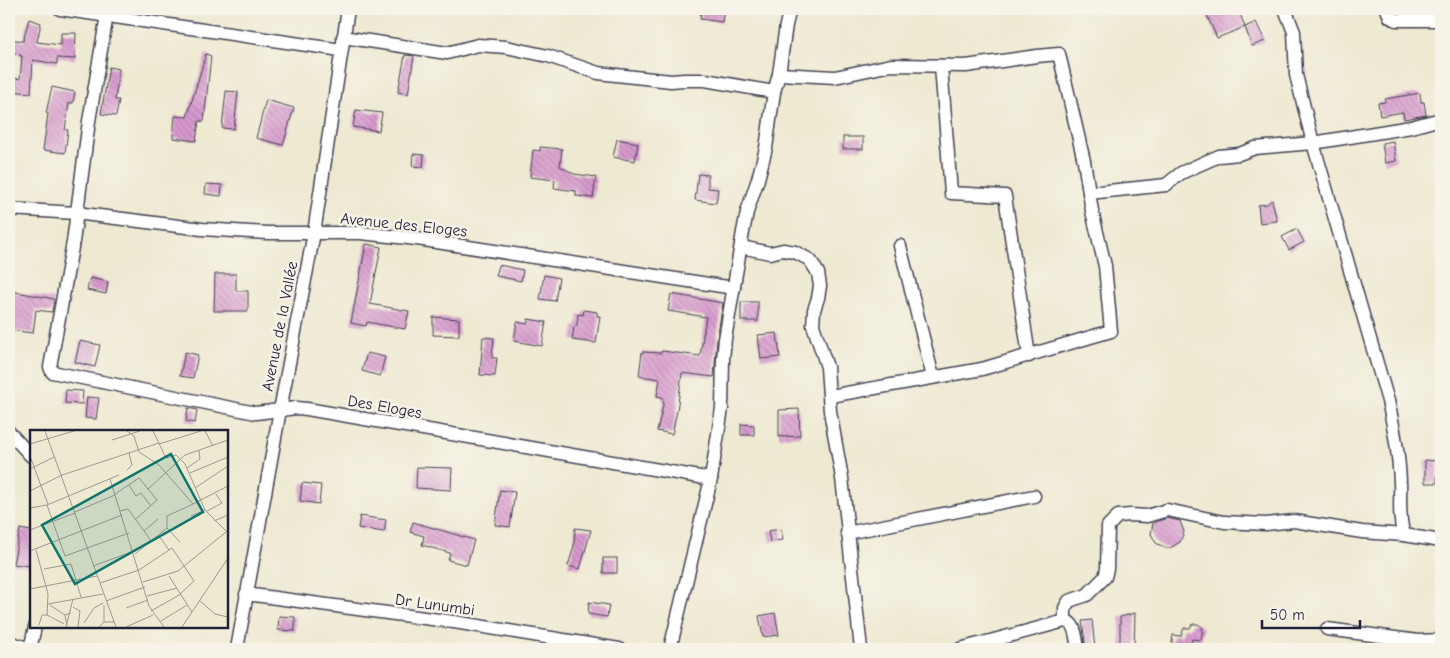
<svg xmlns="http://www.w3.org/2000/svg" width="1450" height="658" font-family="'Comic Neue',sans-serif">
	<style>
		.building { fill: url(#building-back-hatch) }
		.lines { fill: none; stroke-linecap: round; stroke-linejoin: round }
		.minor-casing { stroke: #414052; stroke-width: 15 }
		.minor { stroke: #fff; stroke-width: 12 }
		.labels { text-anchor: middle; stroke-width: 5; stroke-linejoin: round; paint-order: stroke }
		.street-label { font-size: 16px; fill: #22223b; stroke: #f7f3e8 }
		.inset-road { fill: none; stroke: #9c9995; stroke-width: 1 }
		.view { fill: #0f766e; fill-opacity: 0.15; stroke: #0f766e; stroke-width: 2.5 }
		.inset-edge { fill: none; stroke: #22223b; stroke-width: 2.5 }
	</style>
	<defs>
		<pattern id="building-back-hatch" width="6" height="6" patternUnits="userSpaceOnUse" patternTransform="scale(1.25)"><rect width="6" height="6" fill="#d99acf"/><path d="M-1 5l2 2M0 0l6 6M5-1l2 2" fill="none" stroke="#b07da9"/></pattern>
	</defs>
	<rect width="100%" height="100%" fill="#f7f3e8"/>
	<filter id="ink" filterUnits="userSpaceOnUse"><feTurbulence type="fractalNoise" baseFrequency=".02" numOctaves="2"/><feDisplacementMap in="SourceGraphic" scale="10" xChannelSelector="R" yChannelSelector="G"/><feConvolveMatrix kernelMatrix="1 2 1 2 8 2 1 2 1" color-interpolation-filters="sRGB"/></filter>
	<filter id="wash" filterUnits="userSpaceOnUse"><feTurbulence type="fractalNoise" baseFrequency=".0096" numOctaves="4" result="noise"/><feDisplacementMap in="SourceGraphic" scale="20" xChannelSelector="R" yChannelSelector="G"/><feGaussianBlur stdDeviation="1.12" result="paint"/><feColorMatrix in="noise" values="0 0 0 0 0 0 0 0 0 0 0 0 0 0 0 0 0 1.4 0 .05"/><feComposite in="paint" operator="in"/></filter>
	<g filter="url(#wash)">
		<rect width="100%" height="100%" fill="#eee9d1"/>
		<g id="blocks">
			<g class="building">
				<path d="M701 9H724L722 22 700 19Z"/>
				<path d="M1204 9H1238L1245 27 1217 38Z"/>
				<path d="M29 19 41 23 37 42 61 45V33H76L75 59 57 58V64L33 60 31 93 9 91V77L20 79 22 56H20V54L9 52V39L23 41Z"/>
				<path d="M1256 22 1265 41 1252 46 1245 27Z"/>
				<path d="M206 54 211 56 204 121H199L196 141 173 138 175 116 187 117Z"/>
				<path d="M405 55 414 56 408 94 398 92Z"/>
				<path d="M109 67 119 69 115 100H119L116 116 101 114Z"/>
				<path d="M52 87 75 92 73 103H69L65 130H68L65 153 43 150 48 114 46 113Z"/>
				<path d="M226 91 238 92 234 129 222 128Z"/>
				<path d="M1420 93 1421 102H1424L1426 115 1404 119 1403 112 1380 116 1378 103 1385 102V99Z"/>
				<path d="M266 100 294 108 283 145 256 138Z"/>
				<path d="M356 110 382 113 379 131 353 127Z"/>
				<rect x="843" y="137" width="20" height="12"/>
				<path d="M617 139 638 143 635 161 613 157Z"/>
				<path d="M1393 141 1396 161 1385 163 1382 143Z"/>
				<path d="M540 147 562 149 560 166 574 174 596 177 593 198 576 196V191L554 188 555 180 530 177 533 150 540 151Z"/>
				<path d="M413 154 424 155 423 167 412 166Z"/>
				<path d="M698 174 708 175V188L718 189 716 203 695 200Z"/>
				<path d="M206 184 222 185 221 196 205 194Z"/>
				<path d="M1272 200 1277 221 1260 223 1258 205 1267 204Z"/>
				<path d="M1297 229 1304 242 1289 250 1282 237Z"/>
				<path d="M366 244 381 247 370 304 409 311 405 329 367 322 366 326 351 323Z"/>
				<path d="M499 265 523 270 521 281 496 276Z"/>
				<path d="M215 274H236V291H248V311H214Z"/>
				<path d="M544 275 559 278 555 301 540 299Z"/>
				<path d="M90 278 108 282 106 294 87 290Z"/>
				<path d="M11 291 54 299 52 312 36 310 33 333 9 330 12 305H9Z"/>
				<path d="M671 294 723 303 717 338 714 377 682 373 677 411 672 434 657 431 664 401 662 400V397L657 396 660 379 639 376 642 352 661 353 662 351 700 356 706 317 668 311Z"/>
				<rect x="741" y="302" width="17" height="19"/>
				<path d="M584 310 597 312V316H600L596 343 572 340 574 327 577 325 578 314 583 315Z"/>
				<path d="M433 317 459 319V336L433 335Z"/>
				<path d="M528 319 546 322 542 346 514 341 517 322 527 324Z"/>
				<path d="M777 333 780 357 761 359 758 335Z"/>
				<path d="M483 337 494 338 492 358H497L495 376 480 375Z"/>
				<path d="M80 341 100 345 95 367 75 362Z"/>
				<path d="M185 352 198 355 193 378 180 376Z"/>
				<path d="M367 353 385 357 380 376 362 371Z"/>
				<path d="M66 390 83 391 82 404 65 403Z"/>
				<path d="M87 397 99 398 96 419 85 418Z"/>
				<path d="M188 408 197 410 195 423 186 421Z"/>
				<path d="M799 409 800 436 779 437V410Z"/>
				<path d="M741 424 754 425V435H741Z"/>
				<path d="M1425 460 1438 461 1437 483H1425Z"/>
				<path d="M417 467 452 468 451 490 416 488Z"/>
				<path d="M302 483 321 485 319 504 300 501Z"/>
				<path d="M500 490 515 492 510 527 495 525Z"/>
				<path d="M360 516 386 520 384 532 358 528Z"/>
				<path d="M1167 518 1180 521 1184 532 1180 542 1170 548H1165L1156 543 1151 534 1153 523Z"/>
				<path d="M413 522 474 540 467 565 448 560 450 553 422 545 424 536 410 532Z"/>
				<path d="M575 528 591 530 580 569 568 566 574 546Z"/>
				<path d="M20 529 31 531V566L13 564Z"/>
				<path d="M781 529 783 540 770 542 768 531Z"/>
				<rect x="603" y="558" width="14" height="15"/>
				<path d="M589 602 609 605 607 617 588 614Z"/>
				<path d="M775 613 779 635 763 637 759 616Z"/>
				<path d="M1135 613 1134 649H1120V617Z"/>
				<path d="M279 616 295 617V631L278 630Z"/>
				<path d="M1092 620 1095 649H1086L1082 621Z"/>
				<path d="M1192 624H1198L1203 628 1201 640 1192 639 1190 649H1171L1173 635 1181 636 1184 628H1190Z"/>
			</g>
		</g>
	</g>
	<g filter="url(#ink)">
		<use href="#blocks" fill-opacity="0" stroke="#414052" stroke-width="1"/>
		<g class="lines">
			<defs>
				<g id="minor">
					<path d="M60 9 341 50"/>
					<path d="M108 9 89 121 73 242 50 367 52 372 256 413 296 408 307 409 711 479"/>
					<path d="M1285 9 1294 32 1296 75 1313 143 1388 401C1394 428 1399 454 1400 482 1401 499 1398 518 1404 535L1441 541"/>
					<path d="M1387 9 1390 17 1396 20H1441"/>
					<path d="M343 37 447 53 478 45 506 47 548 56 598 73 671 81 684 80H705L774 92"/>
					<path d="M941 66 951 193 1005 196 1029 356"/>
					<path d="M779 74 835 77 891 65 966 66 1037 56 1059 54 1084 161 1092 211 1105 266 1111 331 982 369 830 396"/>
					<path d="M1089 193 1166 185 1181 173 1203 163 1219 156 1239 154 1255 148 1313 143 1411 127 1441 119"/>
					<path d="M9 209 76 213 202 229 267 233H361L417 239 734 288"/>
					<path d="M900 246 933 377"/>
					<path d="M741 247 770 253 783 250 795 252 810 260 818 273 820 286 818 298 814 310 813 325 827 367 830 411 842 478 861 649"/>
					<path d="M9 432 31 456"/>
					<path d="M847 533 1034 496"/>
					<path d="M246 594 454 622 619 649"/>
					<path d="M1065 621V608L1069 601 1087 595 1105 577 1107 569 1108 526 1118 516 1131 515 1147 516 1167 510 1224 522 1266 524 1294 521 1362 532 1404 535"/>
					<path d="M1327 629 1418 641 1441 640"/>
					<path d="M9 642 30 649"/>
					<path d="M30 649 35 627"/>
					<path d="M237 649 280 410 314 233 348 9"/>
					<path d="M670 649 711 479 722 408 723 359 725 339 743 232 747 212 758 179 766 148 774 92 779 74 786 25 790 9"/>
					<path d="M960 649 1065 621C1076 622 1076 639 1078 649"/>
				</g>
			</defs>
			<use href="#minor" class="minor-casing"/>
			<use href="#minor" class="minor"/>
		</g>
	</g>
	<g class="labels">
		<g class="street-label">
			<text transform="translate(404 224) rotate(6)" y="6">Avenue des Eloges</text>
			<text transform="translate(279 326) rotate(-79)" y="6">Avenue de la Vallée</text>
			<text transform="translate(385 406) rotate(10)" y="6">Des Eloges</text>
			<text transform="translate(435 604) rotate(8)" y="6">Dr Lunumbi</text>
		</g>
	</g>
	<g transform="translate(30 430)">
		<rect width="198" height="198" fill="#eee9d1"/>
		<path class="inset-road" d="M15 1 86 197M97 1 104 6 109 22 129 35 163 74 198 56M123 1 136 28 146 25 155 34 175 80 198 103M175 1 183 16M82 10 110 1M0 14 44 1M129 14 171 1M0 26 11 56M157 38 170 29 169 21M0 39 24 27M97 40 102 35 99 23M160 43 198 27M80 49 119 176 134 197M99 55 106 66 111 63 121 76M11 56 18 74M165 58 198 36M118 59 155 25 198 10M0 61 32 45 129 13M85 64 109 48 123 65 127 70 105 90M17 75 35 126 99 103M0 78 17 75 89 45M90 81 98 79 122 112M177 81 192 73 186 64M45 82 85 65M161 86 175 80M184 91 198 85M137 98 150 112M0 100 45 83M114 101 128 89M129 106 139 120M6 120 18 164 17 185H12L9 195M0 121 92 85M105 124 137 98V86L163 74M63 136 104 121M14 139 41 134 51 167M139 146 162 182M113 152 148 141 196 102M70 153 109 140 142 118 164 151 150 164M0 159 67 146M117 166 147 158M169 170 185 184 198 187M76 171 115 157M18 174 73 164M20 175 35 185M74 175V192M43 177 50 181 48 197M96 178 118 170M121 181 151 164M17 185 34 194M131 191 157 175M54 193 64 178 73 173M37 196 35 185 41 183M36 197 43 169M69 197 74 192H84M96 197 123 185M152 197 198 128"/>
		<path class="view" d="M141 24 173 82 45 154 12 95Z"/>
		<rect width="198" height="198" class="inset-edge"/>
	</g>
	<rect width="1450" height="658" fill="none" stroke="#f7f3e8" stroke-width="30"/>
	<path d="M1262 620v8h98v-8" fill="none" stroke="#22223b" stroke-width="2.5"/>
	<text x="1270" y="620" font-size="15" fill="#22223b" stroke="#f7f3e8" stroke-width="4" paint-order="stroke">50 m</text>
</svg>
